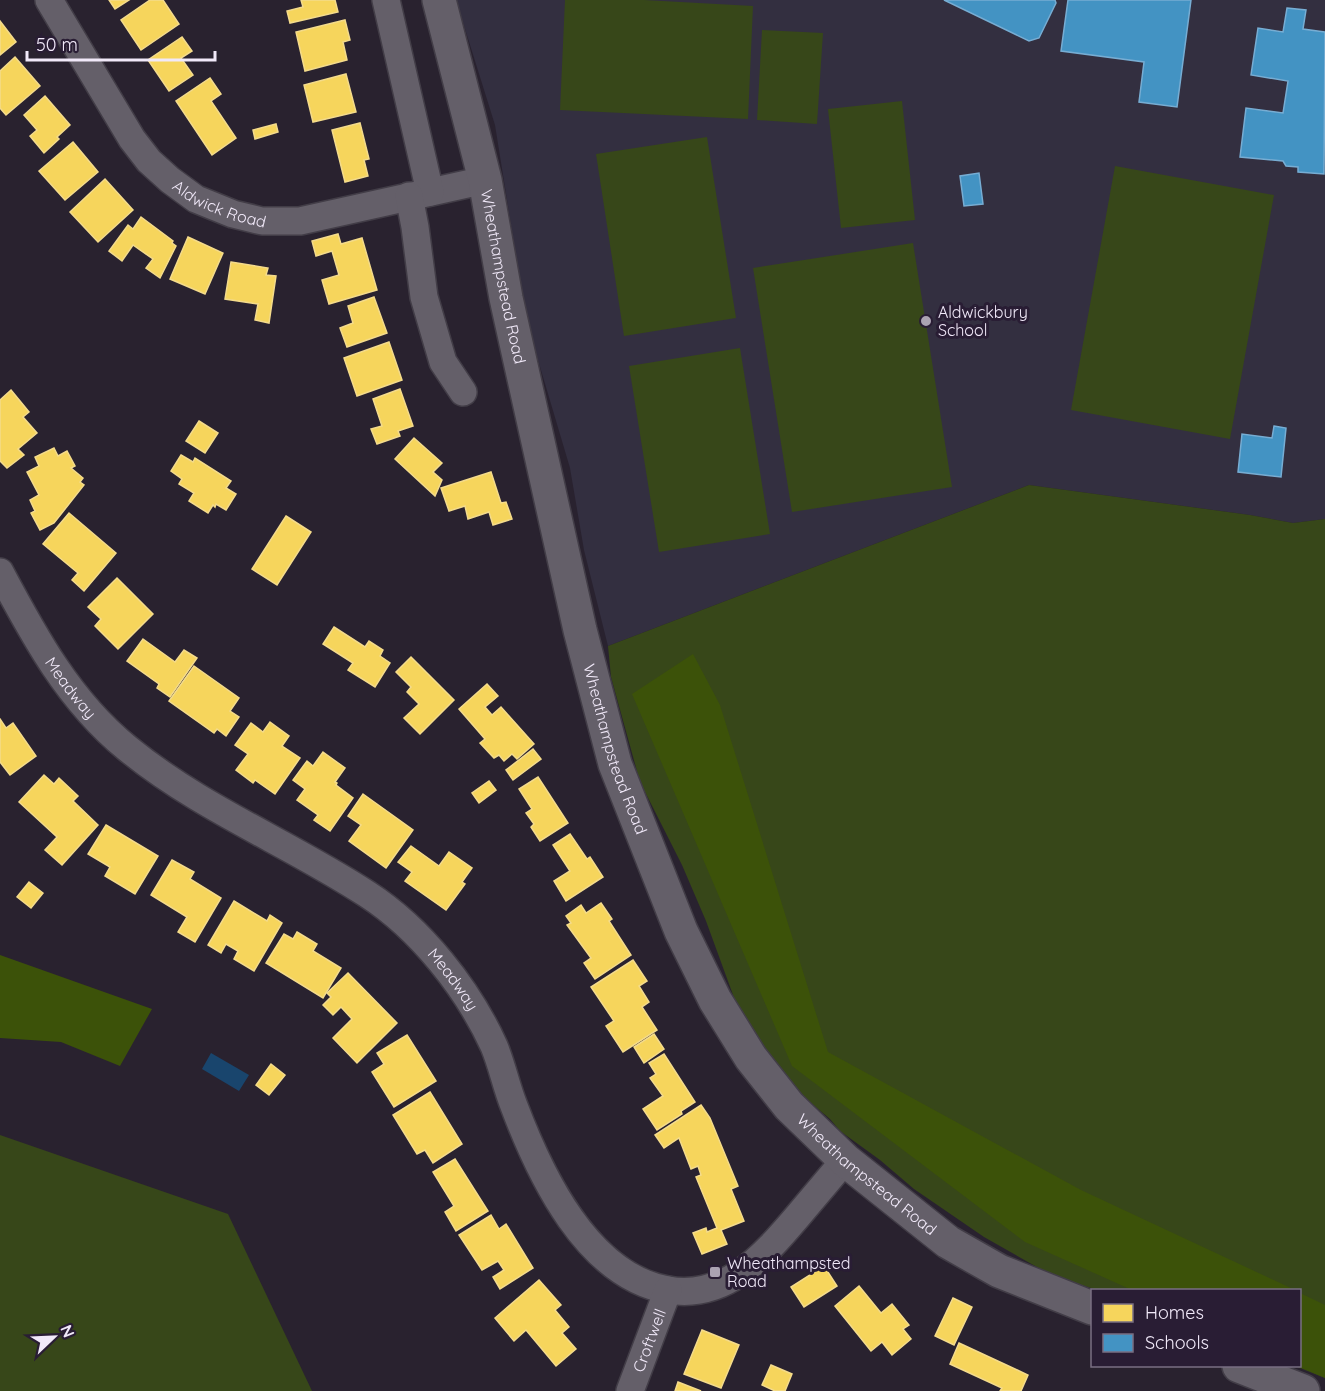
<svg xmlns="http://www.w3.org/2000/svg" width="1325" height="1391" font-family="Quicksand,sans-serif">
	<style>
		.education { fill: #332f40 }
		.green { fill: #374719 }
		.forest { fill: #3c5209 }
		.water { fill: #19456d }
		.homes { fill: #f6d55c; stroke: #f4db8b; stroke-width: 1.5 }
		.schools { fill: #4393c3; stroke: #77add3; stroke-width: 1.5 }
		.lines { fill: none; stroke-linecap: round; stroke-linejoin: round }
		.street-casing { stroke: #423d47; stroke-width: 30 }
		.secondary-casing { stroke: #423d47; stroke-width: 36 }
		.street { stroke: #645f69; stroke-width: 27 }
		.secondary { stroke: #645f69; stroke-width: 33 }
		.poi-dot { fill: #aba3b2; stroke: #291d34; stroke-width: 2 }
		.labels { text-anchor: middle; stroke-width: 6; stroke-linejoin: round; paint-order: stroke }
		.street-label { font-size: 16px; fill: #f1e9f9; stroke: #291d34 }
		.poi-label { font-size: 16px; fill: #f1e9f9; stroke: #291d34; text-anchor: start }
	</style>
	<rect width="100%" height="100%" fill="#29222f"/>
	<path class="education" d="M456 0H1325V519L1293 523 1250 515 1029 485 608 646 584 550 570 468 530 333 521 287 495 125Z"/>
	<g class="green">
		<path d="M565 0H644L753 6 748 119 560 110Z"/>
		<path d="M762 30 823 33 817 124 757 120Z"/>
		<path d="M902 101 915 220 841 228 828 109Z"/>
		<path d="M707 137 736 318 624 336 596 154Z"/>
		<path d="M1115 166 1274 195 1230 439 1071 410Z"/>
		<path d="M913 243 952 487 792 512 753 268Z"/>
		<path d="M740 348 770 534 659 552 629 366Z"/>
		<path d="M1029 485 1250 515 1293 523 1325 519V1378L1295 1366H1300V1290H1097L1051 1275 984 1237 914 1189 880 1160 840 1131 830 1119 800 1094 767 1055 740 1014 706 921 682 865 640 782 611 677 608 646Z"/>
		<path d="M0 1135 228 1214 312 1391H0Z"/>
	</g>
	<g class="forest">
		<path d="M693 654 720 705 828 1052 1081 1190 1295 1290H1132L1025 1242 792 1066 632 694Z"/>
		<path d="M0 955 152 1009 120 1066 61 1042 0 1038Z"/>
		<path d="M1300 1293 1325 1305V1378L1297 1366H1300Z"/>
	</g>
	<path class="water" d="M211 1053 249 1075 239 1091 202 1069Z"/>
	<g class="homes">
		<path d="M109 0H129L115 9Z"/>
		<path d="M150 0H163L179 24 141 50 121 20Z"/>
		<path d="M301 0H335L338 12 290 23 287 11 303 7Z"/>
		<path d="M345 20 350 40 343 42 347 60 305 71 296 32Z"/>
		<path d="M0 21 16 42 0 55Z"/>
		<path d="M182 37 192 51 181 58 193 75 169 91 148 60Z"/>
		<path d="M15 57 40 86 6 115 0 108V71Z"/>
		<path d="M346 74 356 112 313 122 304 85Z"/>
		<path d="M210 78 221 94 211 101 236 138 212 155 176 101Z"/>
		<path d="M45 96 70 125 57 137 59 139 44 153 30 136 37 130 24 115Z"/>
		<path d="M360 123 369 159 364 160 368 176 345 182 332 130Z"/>
		<path d="M276 124 278 132 255 139 253 130Z"/>
		<path d="M73 142 98 172 65 200 39 171Z"/>
		<path d="M105 179 133 210 98 242 70 212Z"/>
		<path d="M141 217 173 241 172 243 176 246 160 278 146 268 153 259 133 245 122 261 109 251 128 225 133 229Z"/>
		<path d="M338 234 341 244 362 238 377 290 329 304 322 280 339 275 332 251 316 256 312 241Z"/>
		<path d="M188 237 223 253 205 294 170 279Z"/>
		<path d="M231 262 268 268 266 275 276 276 269 323 255 320 258 304 225 299Z"/>
		<path d="M374 297 387 333 347 347 340 328 353 323 348 306Z"/>
		<path d="M389 342 402 380 357 396 344 358Z"/>
		<path d="M400 389 413 426 398 431 400 436 377 444 371 429 382 426 373 399Z"/>
		<path d="M11 390 29 412 23 417 37 433 18 449 24 455 7 468 0 461V400Z"/>
		<path d="M199 421 218 433 205 453 186 441Z"/>
		<path d="M414 438 442 463 433 472 442 480 435 496 395 459Z"/>
		<path d="M54 448 58 456 67 451 75 466 71 468 83 478 80 482 84 485 54 523 40 530 31 513 35 511 30 500 39 495 27 472 39 466 35 457Z"/>
		<path d="M181 455 193 462 195 458 231 481 226 488 236 494 226 510 216 504 215 507 213 505 208 513 189 501 194 493 179 484 182 479 171 471Z"/>
		<path d="M491 472 501 503 506 502 512 519 493 525 489 512 468 519 465 506 449 511 441 488Z"/>
		<path d="M69 513 116 553 84 591 72 580 78 573 43 544Z"/>
		<path d="M286 516 311 532 277 585 252 569Z"/>
		<path d="M117 578 153 614 118 649 95 626 101 619 88 607Z"/>
		<path d="M334 627 365 647 369 641 383 650 380 656 390 663 375 687 348 670 353 663 323 644Z"/>
		<path d="M143 639 175 662 184 650 197 658 170 697 157 688 159 684 127 661Z"/>
		<path d="M411 657 454 700 420 734 404 718 419 704 407 692 411 687 396 672Z"/>
		<path d="M194 666 239 698 230 711 239 717 226 736 217 729 214 733 169 701Z"/>
		<path d="M487 684 498 696 485 707 492 715 501 707 534 744 517 759 512 754 504 761 499 755 494 758 480 743 485 739 459 709Z"/>
		<path d="M0 719 6 728 13 723 36 756 10 775 0 762Z"/>
		<path d="M270 722 289 736 282 746 300 758 275 794 255 780 253 783 236 770 248 754 235 745 251 723 263 732Z"/>
		<path d="M533 749 541 759 513 780 506 770Z"/>
		<path d="M323 752 345 768 335 782 337 783 336 785 353 798 330 831 314 820 318 815 297 800 305 789 293 780 307 761 313 766Z"/>
		<path d="M44 775 54 784 59 778 78 796 73 801 98 825 62 865 45 850 57 837 19 802Z"/>
		<path d="M538 777 568 823 540 841 531 827 534 824 526 813 532 809 519 789Z"/>
		<path d="M489 781 496 790 479 803 472 793Z"/>
		<path d="M363 794 413 830 386 868 349 841 361 825 348 816Z"/>
		<path d="M106 825 158 856 135 894 105 876 110 867 88 854Z"/>
		<path d="M570 834 587 859 590 857 603 877 566 901 554 881 570 871 553 845Z"/>
		<path d="M411 846 439 866 449 852 472 868 462 882 465 884 446 910 405 881 412 872 398 862Z"/>
		<path d="M172 860 194 872 190 879 221 898 195 942 178 932 187 917 151 895Z"/>
		<path d="M29 882 43 893 31 908 17 897Z"/>
		<path d="M234 901 267 921 270 915 282 923 254 971 234 959 238 951 226 944 221 953 208 945Z"/>
		<path d="M601 903 612 919 609 921 631 955 595 979 584 963 591 958 567 925 571 923 566 916 581 905 586 913Z"/>
		<path d="M297 932 317 944 313 951 341 968 323 998 266 963 284 934 293 939Z"/>
		<path d="M633 960 647 981 639 986 649 1002 642 1007 657 1030 623 1052 606 1026 614 1021 591 987Z"/>
		<path d="M348 973 397 1023 357 1063 333 1038 352 1019 341 1007 333 1015 323 1005 331 997 327 993Z"/>
		<path d="M654 1034 664 1049 644 1063 634 1047Z"/>
		<path d="M407 1035 436 1081 394 1107 372 1072 384 1064 377 1053Z"/>
		<path d="M664 1054 695 1102 681 1111 682 1114 657 1130 643 1109 663 1096 650 1078 656 1074 649 1063Z"/>
		<path d="M271 1064 285 1075 269 1095 256 1085Z"/>
		<path d="M430 1092 462 1144 433 1163 425 1150 417 1154 393 1115Z"/>
		<path d="M701 1105 710 1118 738 1186 731 1189 744 1221 721 1230 727 1244 702 1254 693 1233 706 1228 707 1232 717 1228 696 1177 701 1175 698 1166 691 1169 679 1138 664 1148 655 1135Z"/>
		<path d="M455 1159 488 1211 456 1231 445 1212 454 1206 433 1172Z"/>
		<path d="M491 1215 499 1229 506 1224 533 1268 500 1289 493 1277 504 1270 498 1261 482 1270 459 1235Z"/>
		<path d="M824 1266 837 1286 804 1307 791 1287Z"/>
		<path d="M539 1280 561 1305 555 1310 569 1327 562 1333 576 1349 556 1366 526 1330 514 1341 495 1318Z"/>
		<path d="M859 1286 881 1313 892 1304 909 1325 903 1329 911 1339 892 1355 882 1342 871 1351 835 1306Z"/>
		<path d="M953 1298 972 1307 954 1345 935 1336Z"/>
		<path d="M702 1330 739 1345 721 1388 684 1374Z"/>
		<path d="M959 1343 1028 1375 1021 1391H1000L1002 1388 950 1364Z"/>
		<path d="M771 1365 792 1374 785 1391H775L762 1385Z"/>
		<path d="M678 1382 701 1391H675Z"/>
	</g>
	<g class="schools">
		<path d="M944 0H1055L1056 3 1039 38 1029 41Z"/>
		<path d="M1068 0H1191L1177 107 1139 102 1144 62 1061 51Z"/>
		<path d="M1287 8 1306 10 1303 29 1325 32 1324 174 1298 172V167L1286 166 1283 161 1240 157 1246 108 1283 113 1288 81 1251 75 1258 28 1283 32Z"/>
		<path d="M979 173 983 204 964 206 960 176Z"/>
		<path d="M1274 426 1286 428 1281 477 1238 472 1242 434 1272 438Z"/>
	</g>
	<g class="lines">
		<defs>
			<g id="street">
				<path id="s1" d="M49 0 132 139 149 161 170 180 196 199 233 214 262 221H300L485 180"/>
				<path d="M386 0 430 192"/>
				<path d="M409 196 415 227 424 297 443 362 463 392"/>
				<path id="s2" d="M0 572C34 636 69 701 127 748 200 808 289 843 367 894 421 929 468 989 494 1046 502 1065 506 1086 514 1106 540 1175 587 1276 668 1290 725 1300 763 1257 797 1217 813 1198 829 1179 845 1160"/>
				<path id="s3" d="M630 1391 668 1290"/>
			</g>
			<g id="secondary">
				<path id="s4" d="M439 0 485 180 506 298 580 630 615 764 681 931 715 1000 751 1058 789 1106 845 1160 948 1242 999 1271 1092 1308"/>
				<path d="M1239 1366 1303 1391"/>
			</g>
		</defs>
		<use href="#street" class="street-casing"/>
		<use href="#secondary" class="secondary-casing"/>
		<use href="#street" class="street"/>
		<use href="#secondary" class="secondary"/>
	</g>
	<g class="poi-dot">
		<circle cx="926" cy="321" r="6"/>
		<rect x="709" y="1266" width="12" height="12" rx="3"/>
	</g>
	<g class="labels">
		<g class="street-label">
			<text dy="6" stroke="none"><textPath href="#s1" startOffset="274">Aldwick Road</textPath></text>
			<text dy="6" stroke="none"><textPath href="#s4" startOffset="284">Wheathampstead Road</textPath></text>
			<text dy="6" stroke="none"><textPath href="#s2" startOffset="136">Meadway</textPath></text>
			<text dy="6" stroke="none"><textPath href="#s4" startOffset="770">Wheathampstead Road</textPath></text>
			<text dy="6" stroke="none"><textPath href="#s2" startOffset="622">Meadway</textPath></text>
			<text dy="6" stroke="none"><textPath href="#s4" startOffset="1274">Wheathampstead Road</textPath></text>
			<text dy="6" stroke="none"><textPath href="#s3" startOffset="54">Croftwell</textPath></text>
		</g>
		<g class="poi-label">
			<text x="938" y="318">Aldwickbury<tspan x="938" dy="18">School</tspan></text>
			<text x="727" y="1269">Wheathampsted<tspan x="727" dy="18">Road</tspan></text>
		</g>
	</g>
	<rect x="1091" y="1289" width="210" height="78" fill="#291d34" stroke="#796f83" stroke-width="1.5"/>
	<rect x="1103" y="1304" width="30" height="18" fill="#f6d55c" stroke="#796f83" stroke-width="1.5"/>
	<text x="1145" y="1319" font-size="18" fill="#f1e9f9">Homes</text>
	<rect x="1103" y="1334" width="30" height="18" fill="#4393c3" stroke="#796f83" stroke-width="1.5"/>
	<text x="1145" y="1349" font-size="18" fill="#f1e9f9">Schools</text>
	<g transform="translate(54 1337) rotate(67)" stroke="#291d34" stroke-width="4.5" paint-order="stroke">
	<path d="M0-4.5L10 22L0 15L-10 22Z" fill="#f1e9f9"/>
	<text y="-9" font-size="16" font-weight="bold" text-anchor="middle" fill="#f1e9f9">N</text>
	</g>
	<path d="M27 51v9h188v-9" fill="none" stroke="#f1e9f9" stroke-width="3"/>
	<text x="36" y="51" font-size="18" fill="#f1e9f9" stroke="#291d34" stroke-width="4.5" paint-order="stroke">50 m</text>
</svg>
